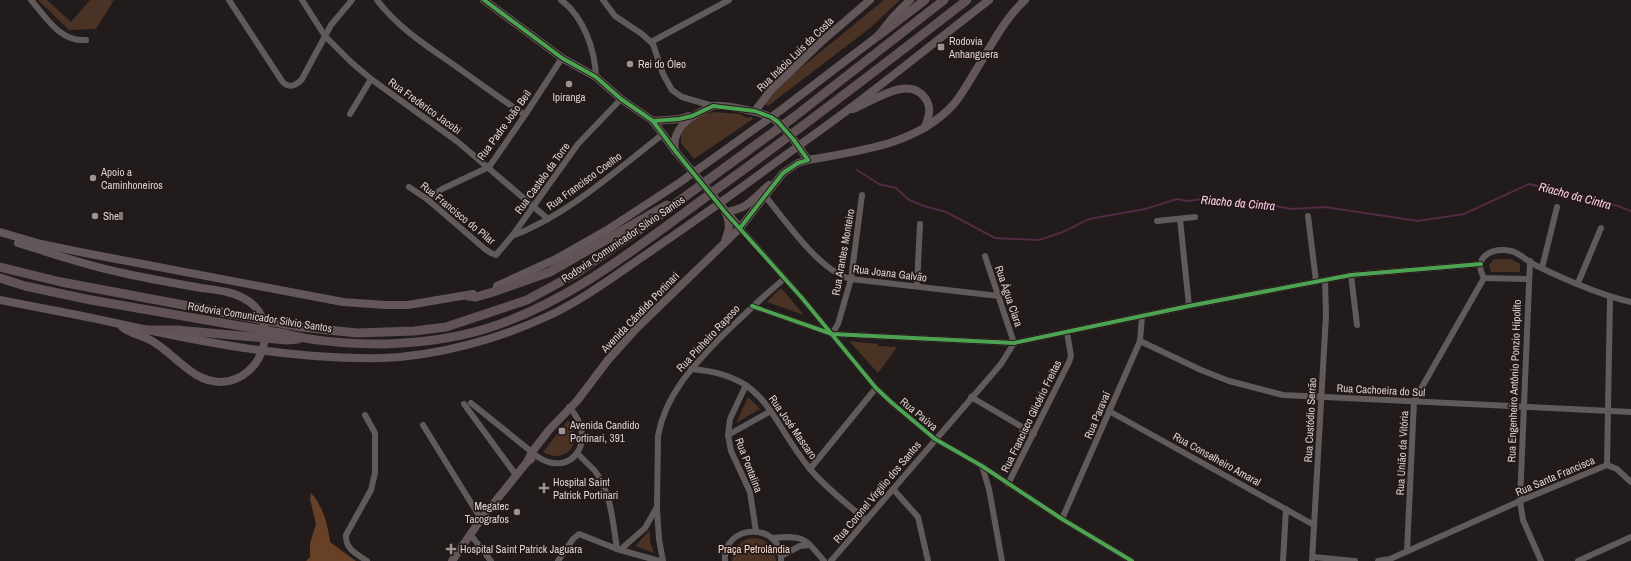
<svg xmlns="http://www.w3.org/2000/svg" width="1631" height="561" font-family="'Archivo Narrow',sans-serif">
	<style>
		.green { fill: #4a3224 }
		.forest { fill: #674026 }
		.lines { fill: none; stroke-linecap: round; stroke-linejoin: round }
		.stream { stroke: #512a44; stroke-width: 2 }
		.minor { stroke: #605a5a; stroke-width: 6 }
		.major { stroke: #63575a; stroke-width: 8 }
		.highway { stroke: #605255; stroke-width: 9 }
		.cycleway-casing { stroke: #251818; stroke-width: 6 }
		.cycleway { stroke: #4ca352; stroke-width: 4 }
		.poi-dot { fill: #9c9393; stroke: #251818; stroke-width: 1.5 }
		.labels { text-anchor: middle; stroke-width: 3.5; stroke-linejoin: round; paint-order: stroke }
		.poi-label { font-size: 11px; fill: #ddd3d3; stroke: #251818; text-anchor: start }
		.street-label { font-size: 11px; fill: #ddd3d3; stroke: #251818 }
		.park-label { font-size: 11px; fill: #f6d8c6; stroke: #251818 }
		.water-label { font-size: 12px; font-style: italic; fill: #fed0ec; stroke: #251818 }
	</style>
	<rect width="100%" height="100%" fill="#221b1b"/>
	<g class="green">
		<path d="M38 0H47L71 22 90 0H114L96 29 69 30Z"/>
		<path d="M884 0H900L870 28 768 106 764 103 791 76Z"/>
		<path d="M714 112 740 114 747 118 752 117 753 119 694 159 681 143V134C690 122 699 114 714 112Z"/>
		<path d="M1494 259H1511L1520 264V272H1491L1489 265Z"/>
		<path d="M781 288 804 315 767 302Z"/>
		<path d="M849 341 878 344V346L897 347 878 373Z"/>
		<path d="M748 397 760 409 736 423Z"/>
		<path d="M568 420C585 440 567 466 543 452Z"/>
		<path d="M650 530V542L654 553 635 546Z"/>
		<path d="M752 538C766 537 775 547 776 561H732C733 549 739 540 752 538Z"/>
	</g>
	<path class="forest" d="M311 493C323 506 328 525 330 542L356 561H306L310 557V543L316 524 310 499Z"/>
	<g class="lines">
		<path class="stream" d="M857 170 879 184 896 188 909 200 924 206 946 212 995 238 1014 239 1039 240 1063 232 1089 219 1145 209 1177 199 1187 201 1202 199 1212 204 1270 205 1292 209 1325 207 1418 221 1464 214 1529 184 1618 206 1631 211"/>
		<g class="minor">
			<path d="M31 0C46 17 60 42 86 40"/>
			<path d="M229 0 282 81C288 89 296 86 302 79L331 25 352 0"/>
			<path d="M302 0 325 36 351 62 371 79 458 142 548 219"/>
			<path d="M377 0C397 27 427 46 454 65 478 82 501 99 525 115"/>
			<path d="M561 0C584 17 595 50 596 77"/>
			<path d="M603 0 615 16 642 34 653 44 663 74 672 90 682 97 713 106"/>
			<path d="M651 42 729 0"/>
			<path d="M350 114 371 79"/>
			<path d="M409 187 427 199 485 249 491 253 496 255 512 236 578 144 621 99"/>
			<path d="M765 196C786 221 819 271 851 279L999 296"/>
			<path d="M427 199 442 189 489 167 525 115 562 58"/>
			<path d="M1308 216 1316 281"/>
			<path d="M1180 219 1189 306"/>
			<path d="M1157 221 1195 217"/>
			<path d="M740 228 802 298 876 388 891 402 935 439 982 466 1062 519 1132 561"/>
			<path d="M512 236C568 215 615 171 662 135"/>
			<path d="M985 256 1014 343"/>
			<path d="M1530 261 1520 501 1523 520 1541 561"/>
			<path d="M1542 268 1557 207"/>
			<path d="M1351 275 1357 325"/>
			<path d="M1528 279 1484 278C1472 257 1492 247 1511 251 1522 254 1527 262 1537 266 1566 280 1600 295 1631 302"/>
			<path d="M1578 283 1601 228"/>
			<path d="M917 286 920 224"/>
			<path d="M752 306 832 334 1014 343 1189 306 1351 275 1481 264"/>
			<path d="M832 334 838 324 851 279 862 195"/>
			<path d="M1140 341 1201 370 1229 381 1283 395 1631 412"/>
			<path d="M691 369C769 375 768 418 810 469 826 488 847 504 866 520"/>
			<path d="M746 385 730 419 728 435 731 451 750 492 756 531"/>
			<path d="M971 397 1034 434"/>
			<path d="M471 403 538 457C572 479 599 439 569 407"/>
			<path d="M464 404 516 475"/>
			<path d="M1109 411 1314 525"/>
			<path d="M365 415 375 433V473L371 490 346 535C345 549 357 554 367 561"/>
			<path d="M423 425 481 519"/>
			<path d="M728 435 771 411"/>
			<path d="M577 453C583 459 589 465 595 471 611 492 613 523 617 549"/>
			<path d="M1607 465 1610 297"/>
			<path d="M1607 465 1617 469 1631 482"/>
			<path d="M982 466 989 489 1002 561"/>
			<path d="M810 469 876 388"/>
			<path d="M1008 484 1069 362 1071 356 1067 332"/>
			<path d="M893 489 918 517 928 561"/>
			<path d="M657 509 659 539 663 561"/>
			<path d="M1062 519 1140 341 1142 316"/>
			<path d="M470 534 491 561"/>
			<path d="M772 538C803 535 804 537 824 561"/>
			<path d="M620 550 645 528 657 507 658 436C665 395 693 366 721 337 742 317 762 297 784 279"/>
			<path d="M1407 551 1414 401 1484 278"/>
			<path d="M781 556 800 546 810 545"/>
			<path d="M1313 557 1355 561"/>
			<path d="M558 561 573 539 579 534 617 549 659 561"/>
			<path d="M725 561C722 523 783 521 781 561"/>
			<path d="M831 561 1001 364 1014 343"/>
			<path d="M1283 561 1286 509"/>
			<path d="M1312 561 1326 315 1325 280"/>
			<path d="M1378 561 1390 559 1520 501 1607 465"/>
			<path d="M1578 561 1631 537"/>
		</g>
		<g class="major">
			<path d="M484 0 562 58 596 77 621 99 653 121 676 152 740 228"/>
			<path d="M853 109C872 102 909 74 925 98 932 107 929 117 925 127"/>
			<path d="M755 111 771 90 821 42 870 0"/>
			<path d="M653 121 679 119 689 116"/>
			<path d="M675 151C671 130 688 118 704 110 707 109 710 107 713 106 722 104 761 112 770 117 784 124 799 147 808 160"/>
			<path d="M725 212C748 209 752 200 769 185"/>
			<path d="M0 232 41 244 85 253 343 302 385 305H408L473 294"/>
			<path d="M725 241C728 232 731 226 727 216"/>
			<path d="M18 243C53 254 88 266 123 273 149 279 175 283 201 288 215 290 232 291 245 299 283 320 263 381 221 382 192 382 175 354 152 341 142 335 130 334 122 327"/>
			<path d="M497 286 556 259 607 230 679 183 781 110 878 36 894 16 910 0"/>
			<path d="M0 300C40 308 80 315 120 324 206 343 294 360 383 358 437 356 499 339 548 316 580 301 609 280 638 260 679 232 719 204 760 174 788 153 817 133 845 112 893 76 941 37 989 0"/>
			<path d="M527 462 532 452 549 430 577 401 608 360 635 330 740 228 783 173 798 163 808 160C859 151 916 145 953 105 961 96 967 85 973 75 989 50 1003 20 1025 0"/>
			<path d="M452 561 481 519 527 462 531 459"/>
		</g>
		<g class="highway">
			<path d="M878 36 925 0"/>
			<path d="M0 267 61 282 301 327 357 333 414 331 446 327 527 300 575 274 649 223 794 117 944 0"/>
			<path d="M0 278 25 286 91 300 286 334C317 342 351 344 384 344 418 343 452 339 485 329 573 302 647 239 721 186 804 126 886 63 967 0"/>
			<path d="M468 296 476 297 493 292 550 272 667 205"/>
			<path d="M144 330H177L286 340 298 339"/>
		</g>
		<defs>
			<g id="cycleway">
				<path d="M484 0 562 58 596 77 621 99 653 121 676 152 725 212 802 298 876 388 891 402 935 439 982 466 1062 519 1132 561"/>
				<path d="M653 121 679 119 692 116 713 106 755 111 771 117 778 122 793 139 808 160 798 163 783 173 740 228"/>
				<path d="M752 306 832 334 1014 343 1189 306 1351 275 1481 264"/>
			</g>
		</defs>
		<use href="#cycleway" class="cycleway-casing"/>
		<use href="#cycleway" class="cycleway"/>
	</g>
	<g class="poi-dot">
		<rect x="937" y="43" width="8" height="8" rx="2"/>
		<circle cx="630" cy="64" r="4"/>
		<circle cx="569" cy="84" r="4"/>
		<circle cx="93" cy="178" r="4"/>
		<circle cx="95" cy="216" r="4"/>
		<rect x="558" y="427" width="8" height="8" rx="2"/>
		<path d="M542 482h4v4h4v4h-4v4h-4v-4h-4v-4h4z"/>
		<circle cx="517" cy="512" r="4"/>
		<path d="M449 543h4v4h4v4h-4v4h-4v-4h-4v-4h4z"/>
	</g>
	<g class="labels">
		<g class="poi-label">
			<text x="949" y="45">Rodovia<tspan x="949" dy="13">Anhanguera</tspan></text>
			<text x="638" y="68">Rei do Óleo</text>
			<text x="569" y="101" text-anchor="middle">Ipiranga</text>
			<text x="101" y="176">Apoio a<tspan x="101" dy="13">Caminhoneiros</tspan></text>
			<text x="103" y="220">Shell</text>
			<text x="570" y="429">Avenida Candido<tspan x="570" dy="13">Portinari, 391</tspan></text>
			<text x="553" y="486">Hospital Saint<tspan x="553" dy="13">Patrick Portinari</tspan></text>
			<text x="509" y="510" text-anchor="end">Megatec<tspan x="509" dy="13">Tacografos</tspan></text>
			<text x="460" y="553">Hospital Saint Patrick Jaguara</text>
		</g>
		<g class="street-label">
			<text transform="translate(795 54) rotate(-44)" y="4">Rua Inácio Luis da Costa</text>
			<text transform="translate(425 106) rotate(36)" y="4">Rua Frederico Jacobi</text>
			<text transform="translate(504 125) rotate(-54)" y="4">Rua Padre João Beil</text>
			<text transform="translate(542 178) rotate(-54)" y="4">Rua Castelo da Torre</text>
			<text transform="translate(584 181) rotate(-36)" y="4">Rua Francisco Coelho</text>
			<text transform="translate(458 213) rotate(39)" y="4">Rua Francisco do Pilar</text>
			<text transform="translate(623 239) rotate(-34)" y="4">Rodovia Comunicador Silvio Santos</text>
			<text transform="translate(843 252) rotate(-80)" y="4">Rua Arantes Monteiro</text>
			<text transform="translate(890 273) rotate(7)" y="4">Rua Joana Galvão</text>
			<text transform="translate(1009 296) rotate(71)" y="4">Rua Água Clara</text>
			<text transform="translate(640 312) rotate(-46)" y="4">Avenida Cândido Portinari</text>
			<text transform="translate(260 317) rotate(9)" y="4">Rodovia Comunicador Silvio Santos</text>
			<text transform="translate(708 338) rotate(-47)" y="4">Rua Pinheiro Raposo</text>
			<text transform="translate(1514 381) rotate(-88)" y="4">Rua Engenheiro Antônio Ponzio Hipolito</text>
			<text transform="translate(1381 390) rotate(3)" y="4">Rua Cachoeira do Sul</text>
			<text transform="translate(919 414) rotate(40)" y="4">Rua Paúva</text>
			<text transform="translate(1097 415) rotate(-67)" y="4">Rua Paravaí</text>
			<text transform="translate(1031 416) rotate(-64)" y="4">Rua Francisco Glicério Freitas</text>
			<text transform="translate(1310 420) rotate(-87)" y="4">Rua Custódio Serrão</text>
			<text transform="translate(793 427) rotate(55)" y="4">Rua José Mascaro</text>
			<text transform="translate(1402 453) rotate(-87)" y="4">Rua União da Vitória</text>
			<text transform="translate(1217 459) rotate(29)" y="4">Rua Conselheiro Amaral</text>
			<text transform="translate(749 465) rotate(69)" y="4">Rua Pontalina</text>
			<text transform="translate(1555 476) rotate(-23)" y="4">Rua Santa Francisca</text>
			<text transform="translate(877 492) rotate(-50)" y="4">Rua Coronel Virgilio dos Santos</text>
		</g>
		<g class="park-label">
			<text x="754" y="553">Praça Petrolândia</text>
		</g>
		<g class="water-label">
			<text transform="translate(1575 196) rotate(15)" y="4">Riacho da Cintra</text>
			<text transform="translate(1238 203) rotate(5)" y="4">Riacho da Cintra</text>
		</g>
	</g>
</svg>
